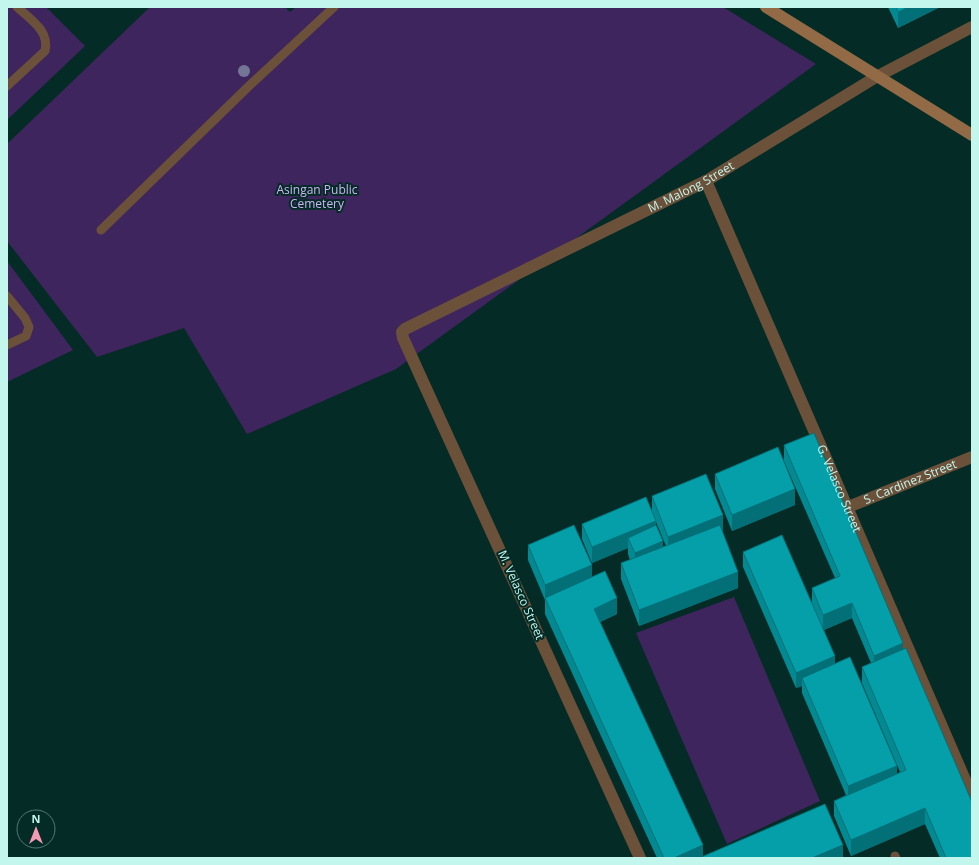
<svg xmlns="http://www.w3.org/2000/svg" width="979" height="865" font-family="'Open Sans',sans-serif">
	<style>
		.green { fill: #3f255d }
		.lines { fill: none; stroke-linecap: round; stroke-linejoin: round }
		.service { stroke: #6b513a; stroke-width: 9 }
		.minor { stroke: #6b513a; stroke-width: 12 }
		.tertiary { stroke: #6b513a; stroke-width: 12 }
		.secondary { stroke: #926a45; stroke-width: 12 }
		.tree { fill: #737696 }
		.wall { fill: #038991; fill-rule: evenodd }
		.shaded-wall { fill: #036f76 }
		.building { fill: #049fa9; stroke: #036f76 }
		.labels { text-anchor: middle; stroke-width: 4; stroke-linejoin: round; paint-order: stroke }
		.street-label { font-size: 12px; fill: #c3f6ed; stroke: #042b26 }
		.park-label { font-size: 12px; fill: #cdb4f2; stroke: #042b26 }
	</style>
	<rect width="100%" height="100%" fill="#042b26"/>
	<g class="green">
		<path d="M7 7H46L85 46 7 120Z"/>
		<path d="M150 7H285L290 12 296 7H723L816 64 396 369 247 434 184 328 97 357 7 241V144Z"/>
		<path d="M7 261 73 350 7 382Z"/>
		<path d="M734 597 820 801 727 844 636 633Z"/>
	</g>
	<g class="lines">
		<g class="service">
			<path d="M7 86 45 51C50 31 30 19 17 7"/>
			<path d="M101 230 250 85 334 7"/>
			<path d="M7 296 25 318 29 327 26 336 7 345"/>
			<path d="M895 856 896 858"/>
		</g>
		<g class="minor">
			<path id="s1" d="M706 181 972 796"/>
			<path id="s2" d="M848 507 972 457"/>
		</g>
		<path class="tertiary" id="s3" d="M640 858 403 338 402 332 405 329 706 181 876 77 972 27"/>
		<path class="secondary" d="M766 7 972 135"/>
	</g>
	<circle class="tree" cx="244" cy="71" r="6"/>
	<g class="wall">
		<path d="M888 7H940L898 28Z"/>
		<path d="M784 445 903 649 972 858H940L925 824 851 856 834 816V801L846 795 802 693V686L796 688 743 567V552L812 604V588L835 578 784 461ZM852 618 871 663 862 667V683L900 772 897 774 835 664 824 630Z"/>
		<path d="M715 474 795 505 732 531 715 489Z"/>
		<path d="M652 496 723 530 722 531 738 588 639 626 621 579V563L630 560 628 554V548L592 563 582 539V524L652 511ZM656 522 666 546 663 547 656 525Z"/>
		<path d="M528 545 592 577 617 614 600 622 703 856 843 858H657L545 614V600L528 560Z"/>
	</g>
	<g class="shaded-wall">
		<path d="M908 7H940L898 28V12Z"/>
		<path d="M795 489V505L732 531V515Z"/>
		<path d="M723 515V530L668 553V537Z"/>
		<path d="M656 521V537L628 538V548L592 563V547Z"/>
		<path d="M663 541V556L635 569V553Z"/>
		<path d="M592 565V581L545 599V585Z"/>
		<path d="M738 572V588L639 626V610Z"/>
		<path d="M617 598V614L594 625V609Z"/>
		<path d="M852 603V618L823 630V615Z"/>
		<path d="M903 643V659L874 671V656Z"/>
		<path d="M835 656V671L802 678V686L796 688V673Z"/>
		<path d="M897 766V781L848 802V786Z"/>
		<path d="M925 808V824L851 856V840Z"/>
		<path d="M703 845V858H674Z"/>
		<path d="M843 845V858H812Z"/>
	</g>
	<g class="building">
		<path d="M896 7H908L898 12Z"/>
		<path d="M814 433 903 643 874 656 852 603 823 615 812 588 840 576 784 445Z"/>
		<path d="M778 447 795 489 732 515 715 474Z"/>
		<path d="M706 474 723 515 668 537 652 496Z"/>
		<path d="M646 497 656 521 592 547 582 524Z"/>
		<path d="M574 525 592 565 545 585 528 545Z"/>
		<path d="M656 525 663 541 635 553 628 538Z"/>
		<path d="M720 525 738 572 639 610 621 563Z"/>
		<path d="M782 535 835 656 796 673 743 552Z"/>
		<path d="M605 571 617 598 594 609 703 845 674 858H664L545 598Z"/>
		<path d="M906 648 972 802V858H946L925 808 851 840 834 801 906 770 862 667Z"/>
		<path d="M850 657 897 766 848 786 802 678Z"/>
		<path d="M825 804 843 845 812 858H699Z"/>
	</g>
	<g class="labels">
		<g class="street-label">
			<text dy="4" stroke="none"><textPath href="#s3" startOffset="901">M. Malong Street</textPath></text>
			<text dy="4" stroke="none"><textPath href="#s2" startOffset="67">S. Cardinez Street</textPath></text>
			<text dy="4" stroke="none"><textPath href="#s1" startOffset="335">G. Velasco Street</textPath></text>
			<text transform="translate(521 595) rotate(66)" y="4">M. Velasco Street</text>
		</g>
		<g class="park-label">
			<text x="317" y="194">Asingan Public<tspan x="317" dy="14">Cemetery</tspan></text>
		</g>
	</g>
	<rect width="979" height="865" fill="none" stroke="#c3f6ed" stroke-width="16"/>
	<g transform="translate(36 829)"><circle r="19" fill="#042b26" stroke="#507c76"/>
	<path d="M0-3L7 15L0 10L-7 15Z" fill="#f19ab1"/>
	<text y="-6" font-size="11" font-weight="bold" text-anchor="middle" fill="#c3f6ed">N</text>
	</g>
</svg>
